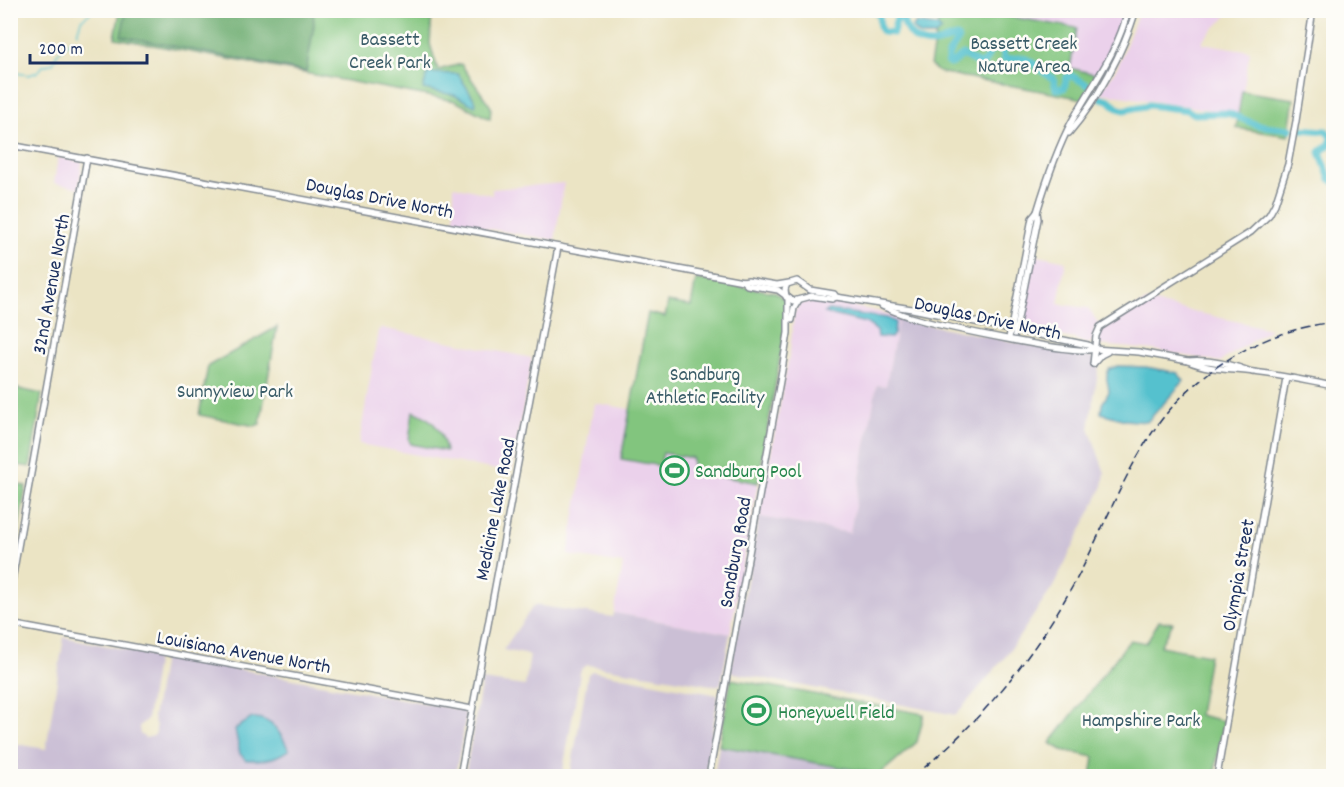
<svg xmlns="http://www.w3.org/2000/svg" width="1344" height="787" font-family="Dekko,sans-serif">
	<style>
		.built { fill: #ebd1eb }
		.industrial { fill: #cbbfd5 }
		.green { fill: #82c57e; stroke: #4e7a6e; stroke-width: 1.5 }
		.forest { fill: #69aa6d; stroke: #426c66; stroke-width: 1.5 }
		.water { fill: #54c1ce; stroke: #387896; stroke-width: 1.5 }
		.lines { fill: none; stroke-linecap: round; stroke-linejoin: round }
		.stream { stroke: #54c1ce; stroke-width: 1.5 }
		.river { stroke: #54c1ce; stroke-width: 7 }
		.minor-casing { stroke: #838a91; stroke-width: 8 }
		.minor { stroke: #fff; stroke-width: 5 }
		.rail { stroke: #1b2f5e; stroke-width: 1.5; stroke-dasharray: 9 4.5; stroke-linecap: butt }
		.labels { text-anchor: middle; stroke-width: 5; stroke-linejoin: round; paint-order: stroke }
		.park-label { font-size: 20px; fill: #3a5c68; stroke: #fdfcf7 }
		.street-label { font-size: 20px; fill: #1b2f5e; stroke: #fdfcf7 }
		.leisure-label { font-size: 20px; fill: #27864d; stroke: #fdfcf7; text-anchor: start }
	</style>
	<rect width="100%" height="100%" fill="#fdfcf7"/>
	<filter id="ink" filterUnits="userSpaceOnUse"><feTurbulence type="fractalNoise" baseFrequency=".0167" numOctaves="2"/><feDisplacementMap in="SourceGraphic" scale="12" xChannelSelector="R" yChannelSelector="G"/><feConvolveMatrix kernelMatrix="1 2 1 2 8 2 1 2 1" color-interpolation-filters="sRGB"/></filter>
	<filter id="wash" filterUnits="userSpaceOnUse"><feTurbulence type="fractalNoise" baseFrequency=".008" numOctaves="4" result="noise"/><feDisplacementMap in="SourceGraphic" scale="24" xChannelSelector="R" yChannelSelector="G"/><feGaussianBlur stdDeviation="1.35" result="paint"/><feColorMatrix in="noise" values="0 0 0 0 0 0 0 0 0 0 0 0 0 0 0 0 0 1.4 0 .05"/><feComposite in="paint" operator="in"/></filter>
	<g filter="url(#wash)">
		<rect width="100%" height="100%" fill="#ebe4c4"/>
		<g class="built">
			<path d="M976 11H1126L1119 32 1099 75 1070 68 1077 28Z"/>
			<path d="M1139 11H1232L1204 38 1202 43 1250 51 1239 114 1100 93 1118 66Z"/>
			<path d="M58 157 82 162 79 188 54 183Z"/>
			<path d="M564 183 555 240 457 223 454 220V186L492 195V189Z"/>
			<path d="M1033 254 1066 261 1058 304 1088 308 1099 324 1095 327 1093 340 1090 343 1087 344 1075 339 1025 329 1022 326 1021 321Z"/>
			<path d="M822 300 899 316 886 386 877 385 850 533 759 517 790 351 794 313 800 303Z"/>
			<path d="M1146 301 1270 329 1220 362 1154 350 1100 345 1097 341 1101 330Z"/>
			<path d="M381 328 532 358 512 470 508 472 359 444 378 331Z"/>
			<path d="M594 403 630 409 621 458 660 466 663 453 692 458 693 471 758 483 730 634 614 613 623 564 568 555Z"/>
		</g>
		<g class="industrial">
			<path d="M899 316 920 323 1100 359 1089 428 1105 473 1103 486 1053 587 1006 656 956 715 730 672 759 517 850 533 877 385 886 386Z"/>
			<path d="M534 605 613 617 614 613 730 634 721 684 717 686 588 665 582 668 580 673 562 776H465L482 680 525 686 530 655 503 650Z"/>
			<path d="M64 637 157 656 147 719 140 725 139 728 140 734 145 738 154 736 156 732V726L153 718 163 658 167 656 462 710 466 716 455 776H11L10 743 46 749Z"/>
			<path d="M592 671 718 695 705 776H570L588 674Z"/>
			<path d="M719 746 880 774 892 776H714Z"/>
		</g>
		<g class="green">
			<path d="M120 11H432L430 44 438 70 461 64 491 107 490 119 455 101 115 38Z"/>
			<path d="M940 11H976L1077 28 1070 68 1099 75 1083 99 938 72 930 65Z"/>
			<path d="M1242 91 1294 99 1288 136 1236 128Z"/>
			<path d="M696 279 775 292 786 301V324L758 483 692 471V458L663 453 660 466 621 459 648 313 665 317 668 302 691 306Z"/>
			<path d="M277 327 260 424 255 426 199 415 208 366Z"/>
			<path d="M10 387 42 394 30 467 11 464Z"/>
			<path d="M413 411C433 418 442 430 446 451L411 444 409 440Z"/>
			<path d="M11 484 26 486 11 575Z"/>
			<path d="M1159 621 1173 623 1160 646 1209 655 1199 715 1224 721 1214 776H1091L1094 757 1062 750 1050 743 1130 640 1146 643Z"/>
			<path d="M731 679 924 714 917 742 880 774 719 746Z"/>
		</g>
		<path class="forest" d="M126 11H313L314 25 306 72 121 36Z"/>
		<g class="water">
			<path d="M916 23 937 26 941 30 935 36H921L912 28Z"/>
			<path d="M428 73 458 74 476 102 475 106 454 95 423 89Z"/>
			<path d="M828 310 887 318 895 322 894 334 891 338 878 337 877 331 866 323 824 313Z"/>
			<path d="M1118 366 1146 367 1178 373 1184 381 1147 422 1125 420 1101 413 1102 404 1109 392C1109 383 1104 379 1109 369Z"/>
			<path d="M252 718C272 717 281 734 289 750 272 760 265 761 246 760L240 754 235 729Z"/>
		</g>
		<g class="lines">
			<g class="stream">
				<path d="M77 33 81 20 94 10"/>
				<path d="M10 72 29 75 38 72 43 66 53 63 57 54 72 39"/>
			</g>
			<g class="river">
				<path d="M874 10 879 14 880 28 883 32 893 33 897 18 902 15C905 34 917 47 938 43 945 41 950 38 957 37L958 40 948 55V62L951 64 963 55 979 64H983C990 56 987 48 999 47L1003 49 1004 59C1010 60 1017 57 1023 58 1034 60 1042 74 1053 78L1056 89 1064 88 1067 77 1072 76 1088 85"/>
				<path d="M1101 98 1109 100 1117 108 1124 110 1149 105 1187 110 1194 114 1228 113 1257 125 1290 129"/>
				<path d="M1299 129 1326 131 1331 137V143L1320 152 1330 179 1334 182"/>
			</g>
		</g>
	</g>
	<g filter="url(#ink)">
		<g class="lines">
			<defs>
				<g id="minor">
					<path d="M1069 133C1098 99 1123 53 1136 10"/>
					<path d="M10 145 743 281 748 280 777 285 789 283"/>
					<path d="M743 281 747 285 778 290 793 301 812 296 832 299 836 297"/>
					<path d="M786 297 785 289 787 284 797 281 810 290 834 294 836 297 912 309 1088 345 1094 349"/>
					<path d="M882 306C893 311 905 316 917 319 941 326 1078 356 1094 349L1139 352 1188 361"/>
					<path d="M792 320 794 308 799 300"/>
					<path d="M1015 334 1038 219 1037 212"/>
					<path d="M1009 338 1032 218 1037 212C1046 182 1057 149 1072 121 1092 85 1118 52 1128 10"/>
					<path d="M1093 364 1096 336 1100 327 1251 232 1269 215 1275 204 1288 164 1296 121 1313 10"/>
					<path d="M1093 364 1101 355 1107 352"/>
					<path d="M1252 372C1233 365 1208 359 1188 361 1208 370 1232 369 1254 372 1280 375 1307 381 1334 386"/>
					<path d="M10 592 87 158"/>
					<path d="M10 624 472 709"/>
					<path d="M460 776 558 247"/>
					<path d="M709 776 782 370 788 333V298"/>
					<path d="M1217 776 1286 378"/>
				</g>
			</defs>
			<use href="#minor" class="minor-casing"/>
			<use href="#minor" class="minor"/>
			<path class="rail" d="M914 776C974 728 1025 668 1064 601 1094 552 1113 497 1143 447 1184 378 1253 332 1334 322"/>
		</g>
	</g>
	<defs>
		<symbol id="stadium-ring" viewBox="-11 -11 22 22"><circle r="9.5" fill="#fdfcf7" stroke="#2e9e5b" stroke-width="1.5"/><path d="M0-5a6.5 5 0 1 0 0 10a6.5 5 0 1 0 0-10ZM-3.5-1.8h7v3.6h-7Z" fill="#2e9e5b"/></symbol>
	</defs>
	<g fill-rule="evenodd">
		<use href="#stadium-ring" x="658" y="454" width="33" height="33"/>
		<use href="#stadium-ring" x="740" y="694" width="33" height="33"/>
	</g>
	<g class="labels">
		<g class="park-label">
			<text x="390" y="45">Bassett<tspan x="390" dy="23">Creek Park</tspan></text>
			<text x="1024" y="49">Bassett Creek<tspan x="1024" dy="23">Nature Area</tspan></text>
			<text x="705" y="380">Sandburg<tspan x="705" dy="23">Athletic Facility</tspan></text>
			<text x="235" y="397">Sunnyview Park</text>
			<text x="1141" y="726">Hampshire Park</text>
		</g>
		<g class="street-label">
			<text transform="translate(380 197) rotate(11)" y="7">Douglas Drive North</text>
			<text transform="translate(50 284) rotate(-80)" y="7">32nd Avenue North</text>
			<text transform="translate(988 317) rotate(12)" y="7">Douglas Drive North</text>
			<text transform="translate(494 509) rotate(-79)" y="7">Medicine Lake Road</text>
			<text transform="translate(734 552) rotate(-80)" y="7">Sandburg Road</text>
			<text transform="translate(1237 575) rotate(-80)" y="7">Olympia Street</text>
			<text transform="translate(244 651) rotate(10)" y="7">Louisiana Avenue North</text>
		</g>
		<g class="leisure-label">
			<text x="695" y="477">Sandburg Pool</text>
			<text x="778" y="718">Honeywell Field</text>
		</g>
	</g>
	<rect width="1344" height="787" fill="none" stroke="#fdfcf7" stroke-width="36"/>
	<path d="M30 54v9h117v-9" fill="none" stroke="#1b2f5e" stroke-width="3"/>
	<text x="39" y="54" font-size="18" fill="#1b2f5e" stroke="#fdfcf7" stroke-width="4.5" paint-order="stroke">200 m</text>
</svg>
